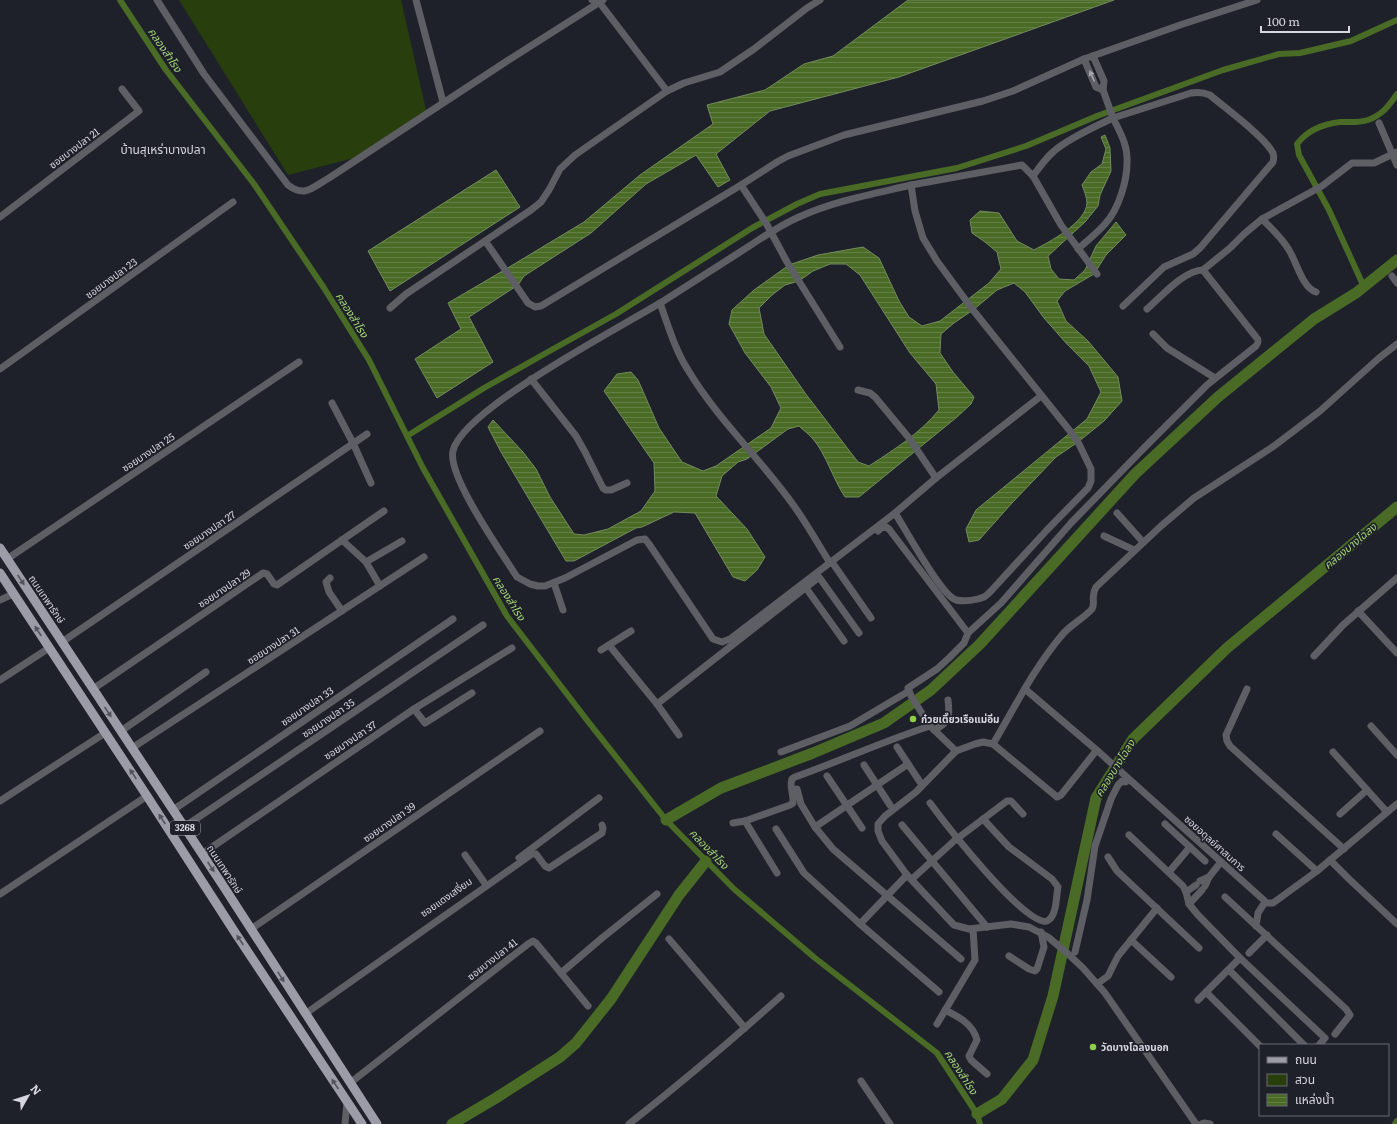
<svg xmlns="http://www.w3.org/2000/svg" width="1397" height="1124" font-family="Literata,'Noto Sans Thai',serif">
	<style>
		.green { fill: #283f0d }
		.water { fill: url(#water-rules); stroke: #738b5c; fill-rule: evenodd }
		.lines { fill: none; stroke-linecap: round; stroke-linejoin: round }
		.canal { stroke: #496b25; stroke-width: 6 }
		.river { stroke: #496b25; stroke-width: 11 }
		.minor { stroke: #5e5f64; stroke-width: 7 }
		.major { stroke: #9b9ca7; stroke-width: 9 }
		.oneway { fill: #a6a7ad }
		.oneway2 { fill: #51525c }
		.poi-dot { fill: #8dce44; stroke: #1f212a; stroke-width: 1.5 }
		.labels { text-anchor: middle; stroke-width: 3.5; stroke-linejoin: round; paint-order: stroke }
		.shield { fill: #1f212a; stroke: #9fa0a8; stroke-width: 1 }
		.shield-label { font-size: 9px; font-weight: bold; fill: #d6d7de }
		.street-label { font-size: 10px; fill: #d6d7de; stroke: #1f212a }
		.poi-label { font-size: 10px; font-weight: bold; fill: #d6d7de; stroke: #1f212a; text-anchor: start }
		.water-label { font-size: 11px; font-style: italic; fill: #a3d475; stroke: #1f212a }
		.quarter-label { font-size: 12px; fill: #d6d7de; stroke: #1f212a }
	</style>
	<defs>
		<pattern id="water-rules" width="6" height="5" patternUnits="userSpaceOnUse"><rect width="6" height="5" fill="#496b25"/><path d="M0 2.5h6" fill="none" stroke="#627f44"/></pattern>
	</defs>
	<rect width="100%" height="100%" fill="#1f212a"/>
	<path class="green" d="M179 0H401L426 110 358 157 288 175Z"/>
	<g class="water">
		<path d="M908 0H1114L899 77 770 111 716 154 730 180 718 187 696 155 646 184 591 233 524 276 518 285 469 317 493 362 437 398 415 359 461 329 448 303 506 269 584 222 640 175 713 124 707 105 765 90 804 64 833 56Z"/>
		<path d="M1105 135 1110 148 1111 171 1100 195 1098 206 1085 222 1048 256 1051 269 1059 279 1074 280 1085 270 1096 246 1116 222 1126 235 1106 255 1094 274 1065 291 1057 301 1066 321 1088 341 1118 377 1122 401 1104 421 1078 442 1056 457 1012 503 979 540 969 542 966 529 976 510 1087 419 1101 392 1089 366 1066 343 1044 318 1025 292 1014 283 997 290 973 310 954 323 941 334 940 353 953 372 974 397 971 404 957 417 859 497H845C833 479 826 454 813 439 809 434 803 430 799 426L788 429 747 459 738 462 722 476 716 496 747 529 765 557 757 570 745 581 733 577 695 513 674 512 642 527 636 528 574 561H566L501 452 488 427 493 420 523 452 536 469 550 497 574 534 584 535 608 529 641 511 655 491 654 463 604 391 617 374 631 372 638 380 659 428 682 462 703 471 716 466 771 428 781 408 771 387 745 353 729 324 732 310 754 290 789 265 818 255 863 247 879 258 899 301 909 317 922 326 940 321 989 283 1001 269 997 252 985 242 972 233 970 220 980 211 999 213 1017 241 1034 250C1049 242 1086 223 1087 203 1087 198 1084 190 1082 185L1091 172 1102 164 1106 149 1101 137ZM830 264H846L860 275 910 353 936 384 939 410C919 434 895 449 869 466L858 462 805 393 764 334 759 308 772 295 785 285 799 281 813 271Z"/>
		<path d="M496 170 520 207 390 291 368 251Z"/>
	</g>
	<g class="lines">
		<g class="canal">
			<path d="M120 0 166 70 254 184 324 288 369 360 423 468 507 616 590 724 666 820 734 889 815 958 937 1053 977 1114 980 1124"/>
			<path d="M1364 287 1329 210 1299 155 1297 144C1307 131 1323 124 1340 122 1349 122 1359 123 1368 120 1382 115 1389 106 1397 94"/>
			<path d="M407 436 484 388 546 353 616 314 752 228 797 204 820 194 957 168 1026 146 1097 116 1223 70 1279 54 1300 53 1351 41 1397 20"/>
			<path d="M1395 1124 1397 1121"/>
		</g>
		<g class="river">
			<path d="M666 820 721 788 813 753 884 723 931 690 980 644 1135 474 1218 397 1314 319 1356 293 1397 260"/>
			<path d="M977 1114 1002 1099 1033 1060 1053 996 1096 798 1133 739 1227 648 1397 507"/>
			<path d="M452 1124 496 1098 560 1057 576 1043 611 999 679 895 706 861"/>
		</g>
		<g class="minor">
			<path d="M157 0 204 74 288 185C305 198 313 187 329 178L507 61 603 0"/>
			<path d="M416 0 443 102"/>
			<path d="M592 0 599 2 667 91"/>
			<path d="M1084 59 1096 87 1103 90"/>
			<path d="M1379 123 1397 165"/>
			<path d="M1033 176C1039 168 1045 159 1053 152 1067 139 1096 126 1113 118L1103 90 1104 81 1093 56"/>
			<path d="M741 185 766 223 787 262 840 347"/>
			<path d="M911 185C873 194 834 201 799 217 778 226 759 240 740 252 715 268 690 284 665 300 625 325 462 409 453 451 447 476 502 553 517 577L530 584 538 586H545L565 578 637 540 645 539 649 544 713 639 722 642 730 639 895 513 936 478 1041 396"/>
			<path d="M0 217 139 111 122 89"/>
			<path d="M1262 219C1272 229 1282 238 1289 250 1297 263 1302 287 1316 292"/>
			<path d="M486 242 528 303 535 307 541 306 741 185 777 162 788 156 844 135 983 101 1013 91 1084 59 1183 24 1257 0"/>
			<path d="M1078 249C1087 241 1097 233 1105 224 1119 209 1128 179 1127 158 1127 144 1119 130 1113 118L1191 93C1198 92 1203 92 1210 95 1225 108 1265 137 1273 153 1274 156 1274 158 1273 162L1200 248 1193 254 1164 267 1123 306"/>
			<path d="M1392 276 1397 283"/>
			<path d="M660 303C668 325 675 350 688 370 718 420 761 459 794 506 807 524 818 544 830 563"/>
			<path d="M390 308 406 294 531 210 541 202 549 190 560 169 575 155 667 91 684 83 720 72 754 49 807 8 820 0"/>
			<path d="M1147 309C1161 297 1184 270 1203 270L1230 248 1244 234 1262 219 1322 186 1352 163H1374L1397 152"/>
			<path d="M1153 334 1167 348 1215 378"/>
			<path d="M0 369 233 202"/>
			<path d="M531 379 576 436 585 452 603 488 606 490H611L627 483"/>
			<path d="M858 390 870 393 875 397 909 438 936 478"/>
			<path d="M332 403 353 443 371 483"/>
			<path d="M895 513C906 530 941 595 956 600 964 602 977 600 984 597 986 596 989 593 991 591L1046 531 1088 488 1091 481V469L1078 442 1070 431 973 310 937 261 923 238 915 211 911 185 1022 165 1033 176 1061 225 1097 274"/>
			<path d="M1117 513 1143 542"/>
			<path d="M878 531 881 528 886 527 889 529 968 633"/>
			<path d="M1104 536 1134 550"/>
			<path d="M342 540 366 562 380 586"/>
			<path d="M7 559 299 362"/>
			<path d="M366 562 402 541"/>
			<path d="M834 565 871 618"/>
			<path d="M819 577 859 633"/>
			<path d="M330 578 326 582 329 592 342 611"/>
			<path d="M554 583 563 610"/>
			<path d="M806 588 844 641"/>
			<path d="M0 600 13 594"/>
			<path d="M1358 611 1397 653"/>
			<path d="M62 642 367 434"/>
			<path d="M609 645 657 704 679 735"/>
			<path d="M601 650 631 631"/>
			<path d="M1314 656 1343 625 1397 578"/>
			<path d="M0 680 49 648"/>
			<path d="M93 689 263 573 267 574 274 584 277 585 384 511"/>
			<path d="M1025 689 1100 753 1267 903H1273L1317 871 1397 804"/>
			<path d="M1247 689 1226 735 1227 741 1230 746 1344 849"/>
			<path d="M657 704 818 578"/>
			<path d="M414 709 425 723 472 693"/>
			<path d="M1371 726 1397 755"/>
			<path d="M934 730C950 722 950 717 948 700"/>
			<path d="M121 731 206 672"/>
			<path d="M993 744C1015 707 1034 668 1062 635 1070 625 1083 619 1092 609 1096 601 1090 598 1096 587L1161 526 1194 498 1274 446 1320 411 1379 358 1397 344"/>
			<path d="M897 747 920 782"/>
			<path d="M132 748 424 557"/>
			<path d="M956 751 930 726 911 696 908 688 937 669 949 658 964 643 968 633 1001 603 1071 523 1143 449 1207 385 1256 346C1259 342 1259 340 1256 337L1203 270"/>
			<path d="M1096 751 1061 795 1057 797 993 744 983 742 975 744 956 751 916 792 885 816 878 824V831L882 841 907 875 954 925 969 929 1011 924 1029 927 1048 937 1067 953 1083 968 1105 993 1196 1124"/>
			<path d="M781 752 850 726 909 691"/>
			<path d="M1333 752 1387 812"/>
			<path d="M908 764 815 827 833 849 961 959"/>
			<path d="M864 765 890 805"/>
			<path d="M827 776 862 828"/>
			<path d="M797 789 801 804 815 827"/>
			<path d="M0 801 105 733"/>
			<path d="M930 803C944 822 1026 928 1047 921 1057 917 1056 896 1058 887L1052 879 1009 847 983 819"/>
			<path d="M173 810 453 619"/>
			<path d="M1340 814 1367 790"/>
			<path d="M745 821 777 873"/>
			<path d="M733 823 745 821 790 805 793 803C794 795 789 786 792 779L795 777C840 761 884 741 930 726"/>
			<path d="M1165 824 1205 861"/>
			<path d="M902 825 987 927"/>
			<path d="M184 827 483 625"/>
			<path d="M776 829 804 873 860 924 907 875"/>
			<path d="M1276 834 1317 871"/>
			<path d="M1129 835 1183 886 1186 892 1189 904 1198 915 1240 958 1325 1038 1319 1045"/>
			<path d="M202 854 414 709 512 648"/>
			<path d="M465 855 484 882"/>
			<path d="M1108 857 1117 871 1199 948"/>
			<path d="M519 858 599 798"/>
			<path d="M1330 860 1349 879 1397 924"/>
			<path d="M1169 872 1190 847"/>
			<path d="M1209 877 1221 862"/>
			<path d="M912 879 954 841 1007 801H1011L1023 814"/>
			<path d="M1200 881 1209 877 1205 886"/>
			<path d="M1186 892 1196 885"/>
			<path d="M0 894 147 796"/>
			<path d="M1225 897 1346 1009 1350 1015 1335 1034"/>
			<path d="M1189 904 1202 890"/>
			<path d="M860 924 939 992"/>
			<path d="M1256 926 1258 913 1265 902"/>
			<path d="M251 929 540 731"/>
			<path d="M669 939 745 1028"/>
			<path d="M1131 940 1171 977"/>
			<path d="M1075 952 1087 900 1095 846 1111 799 1118 785 1122 781 1125 782 1129 780"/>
			<path d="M1249 953 1267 935"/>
			<path d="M1009 956 1029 969 1035 971 1037 969 1044 947 1041 932"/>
			<path d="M1229 970 1304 1045"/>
			<path d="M561 973 588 1006"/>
			<path d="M1097 984 1108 976 1118 956 1157 908"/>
			<path d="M1206 992 1260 1046"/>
			<path d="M1198 1000 1240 958"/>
			<path d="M945 1010C959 1017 973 1024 977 1040L969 1056 971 1060 987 1074"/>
			<path d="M305 1014 532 854H536L545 866 549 868 602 833 603 828 602 825"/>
			<path d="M937 1024 975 960 973 929"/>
			<path d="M861 1081 890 1124"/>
			<path d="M350 1083 528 944 533 941 536 943 561 973 602 938 657 894"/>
			<path d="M345 1124 347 1102"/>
			<path d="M629 1124C681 1083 732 1040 781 996"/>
			<path d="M1201 1124 1204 1123 1210 1124"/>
		</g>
		<g class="major">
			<path d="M0 548 222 884 377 1124"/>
			<path d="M0 573 147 796 236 934 362 1124"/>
		</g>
	</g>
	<defs><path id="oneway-solid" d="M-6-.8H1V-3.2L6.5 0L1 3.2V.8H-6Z"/></defs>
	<use class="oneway" href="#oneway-solid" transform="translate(1092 76) rotate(-114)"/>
	<g class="oneway2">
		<use href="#oneway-solid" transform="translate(21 580) rotate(56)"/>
		<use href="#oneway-solid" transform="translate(38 631) rotate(-123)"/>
		<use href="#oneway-solid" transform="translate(108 712) rotate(56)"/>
		<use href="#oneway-solid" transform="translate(133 774) rotate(-124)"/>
		<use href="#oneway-solid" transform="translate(162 819) rotate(-123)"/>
		<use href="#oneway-solid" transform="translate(211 867) rotate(56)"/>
		<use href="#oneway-solid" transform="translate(240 940) rotate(-124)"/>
		<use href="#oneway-solid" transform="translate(281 977) rotate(58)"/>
		<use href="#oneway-solid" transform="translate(335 1084) rotate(-124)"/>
	</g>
	<g class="poi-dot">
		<circle cx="913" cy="719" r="4"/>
		<circle cx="1093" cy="1047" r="4"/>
	</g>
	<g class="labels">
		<rect class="shield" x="170" y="821" width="30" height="14" rx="3"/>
		<g class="shield-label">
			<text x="185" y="831">3268</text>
		</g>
		<g class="street-label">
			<text transform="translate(74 148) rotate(-37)" y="4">ซอยบางปลา 21</text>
			<text transform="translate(111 278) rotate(-36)" y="4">ซอยบางปลา 23</text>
			<text transform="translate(148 452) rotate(-34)" y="4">ซอยบางปลา 25</text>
			<text transform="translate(209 530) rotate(-34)" y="4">ซอยบางปลา 27</text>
			<text transform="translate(224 588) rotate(-34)" y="4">ซอยบางปลา 29</text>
			<text transform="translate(47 599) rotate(56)" y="4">ถนนเทพารักษ์</text>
			<text transform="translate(273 645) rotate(-33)" y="4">ซอยบางปลา 31</text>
			<text transform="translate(307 706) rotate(-34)" y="4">ซอยบางปลา 33</text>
			<text transform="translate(328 718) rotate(-34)" y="4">ซอยบางปลา 35</text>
			<text transform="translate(350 740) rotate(-34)" y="4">ซอยบางปลา 37</text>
			<text transform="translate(389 822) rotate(-35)" y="4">ซอยบางปลา 39</text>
			<text transform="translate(1215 843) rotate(42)" y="4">ซอยอดุลย์ศาสนการ</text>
			<text transform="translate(225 869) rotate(57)" y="4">ถนนเทพารักษ์</text>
			<text transform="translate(446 897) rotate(-35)" y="4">ซอยแดงเสงี่ยม</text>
			<text transform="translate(492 959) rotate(-38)" y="4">ซอยบางปลา 41</text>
		</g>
		<g class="poi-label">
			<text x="921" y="723">ก๋วยเตี๊ยวเรือแม่อิ่ม</text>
			<text x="1101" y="1051">วัดบางโฉลงนอก</text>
		</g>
		<g class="water-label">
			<text transform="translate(165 50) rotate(56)" y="4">คลองสำโรง</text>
			<text transform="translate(352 315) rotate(58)" y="4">คลองสำโรง</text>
			<text transform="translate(1350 546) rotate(-40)" y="4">คลองบางโฉลง</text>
			<text transform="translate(509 598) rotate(58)" y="4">คลองสำโรง</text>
			<text transform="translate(1115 768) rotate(-58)" y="4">คลองบางโฉลง</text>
			<text transform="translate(709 849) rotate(46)" y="4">คลองสำโรง</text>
			<text transform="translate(961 1072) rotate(57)" y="4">คลองสำโรง</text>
		</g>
		<g class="quarter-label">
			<text x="163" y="154">บ้านสุเหร่าบางปลา</text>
		</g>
	</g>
	<rect x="1259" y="1044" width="130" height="72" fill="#1f212a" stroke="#686a72"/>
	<rect x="1267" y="1057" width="20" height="6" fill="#9b9ca7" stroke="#686a72"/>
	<text x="1295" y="1064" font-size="12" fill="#d6d7de">ถนน</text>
	<rect x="1267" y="1074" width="20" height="12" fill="#283f0d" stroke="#686a72"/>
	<text x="1295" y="1084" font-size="12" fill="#d6d7de">สวน</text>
	<rect x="1267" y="1094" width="20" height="12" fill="url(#water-rules)" stroke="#686a72"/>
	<text x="1295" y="1104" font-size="12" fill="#d6d7de">แหล่งน้ำ</text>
	<g transform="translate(28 1096) rotate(51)" stroke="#1f212a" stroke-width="3" paint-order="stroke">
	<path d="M0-3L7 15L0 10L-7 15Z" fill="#d6d7de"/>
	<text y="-6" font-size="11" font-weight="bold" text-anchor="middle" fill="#d6d7de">N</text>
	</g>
	<path d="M1261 26v6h88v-6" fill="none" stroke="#d6d7de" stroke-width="2"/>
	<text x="1267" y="26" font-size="12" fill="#d6d7de" stroke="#1f212a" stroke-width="3" paint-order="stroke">100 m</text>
</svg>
